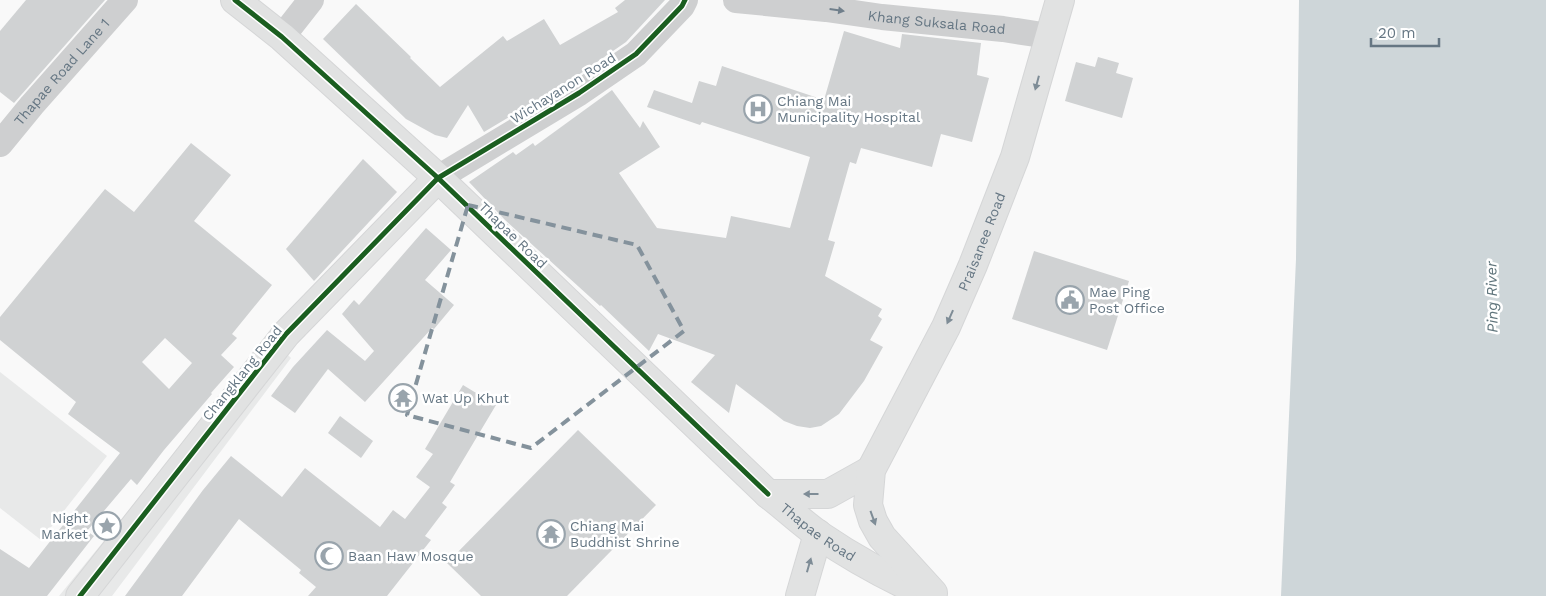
<svg xmlns="http://www.w3.org/2000/svg" width="1546" height="596" font-family="'Work Sans',sans-serif">
	<style>
		.built { fill: #e8e9e9 }
		.water { fill: #ced6d9 }
		.building { fill: #d0d2d3; fill-rule: evenodd }
		.lines { fill: none; stroke-linecap: round; stroke-linejoin: round }
		.secondary-casing { stroke: #d5d6d7; stroke-width: 30 }
		.street { stroke: #cecfd0; stroke-width: 26 }
		.secondary { stroke: #e1e2e2; stroke-width: 28 }
		.cycleway-casing { stroke: #fff; stroke-width: 8 }
		.cycleway { stroke: #1b5e20; stroke-width: 5 }
		.oneway { fill: #707f8b }
		.oneway2 { fill: #7e8c96 }
		.marked { fill: none; stroke: #84929c; stroke-width: 4; stroke-dasharray: 10 6; stroke-linejoin: round }
		.labels { text-anchor: middle; stroke-width: 5; stroke-linejoin: round; paint-order: stroke }
		.street-label { font-size: 14px; fill: #657683; stroke: #fff }
		.poi-label { font-size: 14px; fill: #657683; stroke: #fff; text-anchor: start }
		.water-label { font-size: 15px; font-style: italic; fill: #60757c; stroke: #fff }
	</style>
	<rect width="100%" height="100%" fill="#f9f9f9"/>
	<g class="built">
		<path d="M270 337 291 358 112 596H59Z"/>
		<path d="M0 372 107 456 41 540 0 508Z"/>
	</g>
	<path class="water" d="M1299 0H1546V596H1281L1296 259Z"/>
	<g class="building">
		<path d="M26 0H105L14 103 0 92V31Z"/>
		<path d="M625 0H665L626 42 571 80 484 132 468 105 447 138 435 135 406 119 323 39 356 4 411 57 410 58 440 87 503 36 507 41 544 19 560 45 618 12 615 8Z"/>
		<path d="M844 31 900 48 902 34 981 43 977 75 989 78 972 142 941 134 932 167 861 148 856 164 850 162 828 240 835 242 825 276 882 309 878 316 882 319 870 340 883 347 864 381 839 414 821 426 810 428 797 426 784 421 736 384 729 413 691 382 715 355 658 334 649 351 601 305 600 306 505 220 469 182 513 152 516 155 533 143 535 146 612 90 640 128 643 121 660 147 619 173 657 228 726 238 731 216 790 228 810 157 702 122 700 125 647 107 654 90 692 103 699 81 716 86 722 66 824 100Z"/>
		<path d="M1098 57 1119 63 1116 73 1133 78 1122 118 1065 101 1076 62 1095 67Z"/>
		<path d="M191 143 231 175 194 221 272 285 232 334 237 338 221 355 234 367 211 393 212 394 164 450 137 485 131 479 87 531 94 536 47 596H0V549L29 568 120 453 68 414 76 402 0 340V317L105 189 134 212ZM165 338 192 363 169 389 142 362Z"/>
		<path d="M363 159 397 192 314 281 286 249Z"/>
		<path d="M426 228 451 250 425 280 454 305 434 329 432 328 365 402 328 369 295 413 271 396 293 367 327 330 365 361 374 351 342 314 354 300 359 305Z"/>
		<path d="M1034 251 1129 281 1107 350 1012 319Z"/>
		<path d="M463 385 496 405 450 482 455 485 442 503 447 507 425 536 431 540 387 596H308L316 587 299 573 301 570 239 519 182 596H125L203 490 231 456 282 497 305 468 380 527 393 510 405 519 430 487 416 477 433 454 425 449Z"/>
		<path d="M340 416 373 441 361 458 328 433Z"/>
		<path d="M578 430 656 505 567 596H481L447 563Z"/>
	</g>
	<g class="lines">
		<defs>
			<g id="secondary">
				<path id="s3" d="M235 0 282 37 438 178 768 494C785 507 801 522 819 535 854 559 891 579 930 596"/>
				<path d="M768 494H828L871 470"/>
				<path id="s4" d="M933 593 882 537 873 521 868 505 871 470 946 327 973 265 1015 157 1060 0"/>
				<path d="M80 596 286 334 438 178"/>
				<path d="M800 596 818 534"/>
			</g>
		</defs>
		<use href="#secondary" class="secondary-casing"/>
		<g class="street">
			<path id="s1" d="M736 0 826 9 882 17 1003 29 1049 36"/>
			<path d="M282 37 311 0"/>
			<path id="s2" d="M0 144 32 105 125 0"/>
			<path d="M438 178 579 93 636 54 682 6 685 0"/>
		</g>
		<use href="#secondary" class="secondary"/>
		<defs>
			<g id="cycleway">
				<path d="M235 0 282 37 438 178 768 494"/>
				<path d="M80 596 286 334 438 178 579 93 636 54 682 6 685 0"/>
			</g>
		</defs>
		<use href="#cycleway" class="cycleway-casing"/>
		<use href="#cycleway" class="cycleway"/>
	</g>
	<defs><path id="oneway-solid" d="M-6-.8H1V-3.2L6.5 0L1 3.2V.8H-6Z" transform="scale(1.25)"/></defs>
	<use class="oneway" href="#oneway-solid" transform="translate(837 10) rotate(8)"/>
	<g class="oneway2">
		<use href="#oneway-solid" transform="translate(1037 83) rotate(105)"/>
		<use href="#oneway-solid" transform="translate(950 317) rotate(114)"/>
		<use href="#oneway-solid" transform="translate(811 494) rotate(-180)"/>
		<use href="#oneway-solid" transform="translate(873 518) rotate(70)"/>
		<use href="#oneway-solid" transform="translate(809 565) rotate(-74)"/>
	</g>
	<path class="marked" d="M468 205 637 245 684 331 531 448 407 415Z"/>
	<defs>
		<symbol id="hospital-ring" viewBox="-11 -11 22 22"><circle r="9.5" fill="#fff" stroke="#99a4ac" stroke-width="1.5"/><path d="M-5-5h3v3.5h4V-5h3V5h-3V1.5h-4V5h-3Z" fill="#99a4ac"/></symbol>
		<symbol id="civic-ring" viewBox="-11 -11 22 22"><circle r="9.5" fill="#fff" stroke="#99a4ac" stroke-width="1.5"/><path d="M-.6-6.5H3V-4.5H.6V-3L4-1V1h2V6H-6V1h2V-1L-.6-3ZM-1.2 2.5V6h2.4V2.5Z" fill="#99a4ac"/></symbol>
		<symbol id="temple-ring" viewBox="-11 -11 22 22"><circle r="9.5" fill="#fff" stroke="#99a4ac" stroke-width="1.5"/><path d="M0-6L5-2H3V0L6.5 2.5H4V6H1.5V3h-3V6H-4V2.5H-6.5L-3 0V-2H-5Z" fill="#99a4ac"/></symbol>
		<symbol id="sight-ring" viewBox="-11 -11 22 22"><circle r="9.5" fill="#fff" stroke="#99a4ac" stroke-width="1.5"/><path d="M0-6L1.8-2.2L6-1.7L2.9 1.2L3.7 5.4L0 3.3L-3.7 5.4L-2.9 1.2L-6-1.7L-1.8-2.2Z" fill="#99a4ac"/></symbol>
		<symbol id="mosque-ring" viewBox="-11 -11 22 22"><circle r="9.5" fill="#fff" stroke="#99a4ac" stroke-width="1.5"/><path d="M3.5-4.9A6 6 0 1 0 3.5 4.9A5 5 0 1 1 3.5-4.9Z" fill="#99a4ac"/></symbol>
	</defs>
	<g fill-rule="evenodd">
		<use href="#hospital-ring" x="742" y="93" width="32" height="32"/>
		<use href="#civic-ring" x="1054" y="284" width="32" height="32"/>
		<use href="#temple-ring" x="387" y="382" width="32" height="32"/>
		<use href="#sight-ring" x="91" y="510" width="32" height="32"/>
		<use href="#temple-ring" x="535" y="518" width="32" height="32"/>
		<use href="#mosque-ring" x="313" y="540" width="32" height="32"/>
	</g>
	<g class="labels">
		<g class="street-label">
			<text dy="5" stroke="none"><textPath href="#s1" startOffset="202">Khang Suksala Road</textPath></text>
			<text dy="5" stroke="none"><textPath href="#s2" startOffset="95">Thapae Road Lane 1</textPath></text>
			<text transform="translate(563 88) rotate(-32)" y="5">Wichayanon Road</text>
			<text transform="translate(513 235) rotate(44)" y="5">Thapae Road</text>
			<text dy="5" stroke="none"><textPath href="#s4" startOffset="400">Praisanee Road</textPath></text>
			<text transform="translate(242 373) rotate(-51)" y="5">Changklang Road</text>
			<text dy="5" stroke="none"><textPath href="#s3" startOffset="790">Thapae Road</textPath></text>
		</g>
		<g class="poi-label">
			<text x="777" y="106">Chiang Mai<tspan x="777" dy="16">Municipality Hospital</tspan></text>
			<text x="1089" y="297">Mae Ping<tspan x="1089" dy="16">Post Office</tspan></text>
			<text x="422" y="403">Wat Up Khut</text>
			<text x="88" y="523" text-anchor="end">Night<tspan x="88" dy="16">Market</tspan></text>
			<text x="570" y="531">Chiang Mai<tspan x="570" dy="16">Buddhist Shrine</tspan></text>
			<text x="348" y="561">Baan Haw Mosque</text>
		</g>
		<g class="water-label">
			<text transform="translate(1492 297) rotate(-91)" y="5">Ping River</text>
		</g>
	</g>
	<path d="M1371 38v8h68v-8" fill="none" stroke="#657683" stroke-width="2.5"/>
	<text x="1378" y="38" font-size="15" fill="#657683" stroke="#ffffff" stroke-width="4" paint-order="stroke">20 m</text>
</svg>
